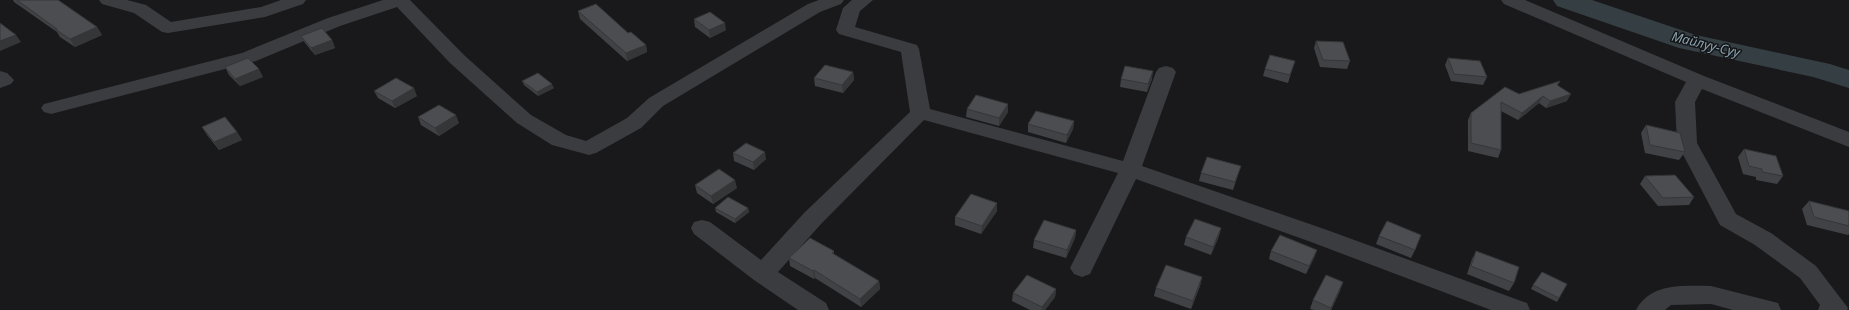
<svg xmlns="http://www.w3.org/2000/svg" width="1849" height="310" font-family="'Noto Sans',sans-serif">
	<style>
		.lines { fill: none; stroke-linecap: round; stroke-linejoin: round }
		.river { fill: #343e43; fill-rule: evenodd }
		.minor { fill: #3b3c40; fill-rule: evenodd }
		.wall { fill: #404245 }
		.shaded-wall { fill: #343638 }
		.building { fill: #4b4d50; stroke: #343638 }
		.labels { text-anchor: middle; stroke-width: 3; stroke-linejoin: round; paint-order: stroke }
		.water-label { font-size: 13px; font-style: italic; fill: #88a3b0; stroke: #141416 }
	</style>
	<rect width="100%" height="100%" fill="#19191b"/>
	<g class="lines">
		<path class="river" d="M1553 0H1592L1696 35 1830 64 1849 70V88L1813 77 1679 48 1557 6Z"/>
		<g class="minor">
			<path d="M99 0H127L146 5 171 22 261 7 281 0H306L303 4 265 17 168 33 162 32 134 13 102 4Z"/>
			<path d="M383 0H410L464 55 531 115 566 135 586 141 627 118 649 98 808 4 819 0H844L841 4 820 12 663 106 641 128 596 153 589 155 552 145 517 123 450 63 397 7 340 26 256 61 51 114 44 112 41 108 44 104 242 53 328 18Z"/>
			<path d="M852 0H873L860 11 855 27 917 45 919 49 930 109 1123 161 1156 72 1159 68 1166 66 1173 68 1176 72 1142 166 1327 230 1527 303 1530 310H1491L1311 242 1136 179 1090 274 1082 277 1074 274 1070 268 1118 173 924 120 821 224 778 272 826 303 829 310H798L754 280 694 234 691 228 694 222 702 220 710 222 761 260 805 212 910 112 901 52 839 34 836 30 843 8Z"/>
			<path d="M1501 0H1525L1704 76 1849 132V147L1702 89 1695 102 1697 143 1736 214 1771 233 1816 266 1848 308 1847 310H1818L1820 305 1800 278 1755 245 1720 225 1677 143 1675 102 1686 82 1504 4Z"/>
			<path d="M0 71 7 73 14 80 11 84 0 88Z"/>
			<path d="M1711 286 1778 303 1781 310H1733L1711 304 1671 305 1665 310H1636C1651 282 1684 286 1711 286Z"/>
		</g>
	</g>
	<g class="wall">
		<path d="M13 0H58L97 27 102 35 75 47 60 37 57 32 14 2Z"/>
		<path d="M578 11 628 33 646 45 647 52 627 61 580 19Z"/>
		<path d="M694 19 726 30 710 38 695 27Z"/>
		<path d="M301 36 332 40 335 48 315 55 305 43Z"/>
		<path d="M1316 41 1350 61 1347 69 1320 67 1314 48Z"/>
		<path d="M1448 58 1487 77 1483 85 1451 81 1445 65Z"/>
		<path d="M1295 61 1288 83 1263 76 1265 69Z"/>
		<path d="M225 67 263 77 240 86 229 75Z"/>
		<path d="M853 72 854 80 843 93 815 86 814 78Z"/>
		<path d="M1121 79H1152L1147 92 1120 87Z"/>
		<path d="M522 81 554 88 538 96 524 85Z"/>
		<path d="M1560 81 1558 85 1567 101 1546 108 1539 103 1518 120 1501 111V150L1498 158 1468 151V120L1471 113 1519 94Z"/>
		<path d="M374 91 417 96 395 108 378 98Z"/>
		<path d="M1008 104V112L999 126 966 117 967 109Z"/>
		<path d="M418 117 459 123 439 136 421 125Z"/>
		<path d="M1074 121 1073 129 1066 143 1028 132V124Z"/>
		<path d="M1646 125 1685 152 1679 160 1645 153 1641 133Z"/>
		<path d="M202 127 237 132 242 140 219 150 207 135Z"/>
		<path d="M1744 149 1783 176 1777 184 1756 180V177L1743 174 1738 157Z"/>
		<path d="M733 153 766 159 754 170 734 161Z"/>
		<path d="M1241 166 1233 190 1199 181 1201 173Z"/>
		<path d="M1645 176 1694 197 1689 205 1658 206 1640 184Z"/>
		<path d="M695 185 737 188 713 204 697 193Z"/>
		<path d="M1809 201 1849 211V234L1848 235 1807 225 1802 209Z"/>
		<path d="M715 208H748L749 212 735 223 716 212Z"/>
		<path d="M997 211 981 234 955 225V217Z"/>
		<path d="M1221 228 1219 236 1211 255 1184 245 1186 237Z"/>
		<path d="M1076 230 1075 238 1066 258 1033 248 1034 240Z"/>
		<path d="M1379 236 1415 250 1411 258 1376 244Z"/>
		<path d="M1317 250 1314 258 1306 274 1269 259 1271 251Z"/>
		<path d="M834 251V254L879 281 880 289 861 307 815 278 814 279 790 266 789 258Z"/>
		<path d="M1476 251 1514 283 1509 291 1467 274 1472 259Z"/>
		<path d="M1202 277 1200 286 1191 309 1154 296 1156 288Z"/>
		<path d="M1567 284 1557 302 1531 289 1533 285Z"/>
		<path d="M1056 289 1055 297 1045 310H1030L1012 301 1013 293Z"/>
		<path d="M1340 291 1331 310H1314L1310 309 1313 300Z"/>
	</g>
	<g class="shaded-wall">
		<path d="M725 23 726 30 710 38 709 30Z"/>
		<path d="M97 27 102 35 75 47 70 39Z"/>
		<path d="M16 35 21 42 0 51V41Z"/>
		<path d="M332 40 335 48 315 55 311 48Z"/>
		<path d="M646 45 647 52 627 61 626 53Z"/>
		<path d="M259 69 263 77 240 86 235 79Z"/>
		<path d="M1153 71 1152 79 1147 92 1148 84Z"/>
		<path d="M853 72 854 80 843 93 842 85Z"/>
		<path d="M552 84 554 88 538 96 537 92Z"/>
		<path d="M414 88 417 96 395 108 392 101Z"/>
		<path d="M1571 94 1567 101 1546 108 1550 101Z"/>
		<path d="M1543 96 1539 103 1518 120 1522 113Z"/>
		<path d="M1008 104V112L999 126V118Z"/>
		<path d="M456 115 459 123 439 136 435 128Z"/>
		<path d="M1074 121 1073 129 1066 143 1067 135Z"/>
		<path d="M237 132 242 140 219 150 214 142Z"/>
		<path d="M765 152 766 159 754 170 753 162Z"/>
		<path d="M735 180 737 188 713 204 711 196Z"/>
		<path d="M997 203V211L981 234 982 226Z"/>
		<path d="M748 208 749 212 735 223V219Z"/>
		<path d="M1221 228 1219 236 1211 255 1213 247Z"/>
		<path d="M1076 230 1075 238 1066 258 1067 250Z"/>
		<path d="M1317 250 1314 258 1306 274 1309 266Z"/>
		<path d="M814 270 815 278 814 279 813 271Z"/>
		<path d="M1202 277 1200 286 1191 309 1193 301Z"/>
		<path d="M879 281 880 289 861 307 860 299Z"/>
		<path d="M1343 282 1340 291 1331 310H1330Z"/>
		<path d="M1056 289 1055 297 1045 310H1042V307Z"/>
	</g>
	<g class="building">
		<path d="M17 0H58L97 27 70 39 55 29H57Z"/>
		<path d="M596 4 628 33 631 32 646 45 626 53 578 11Z"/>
		<path d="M710 12 725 23 709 30 694 19Z"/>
		<path d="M0 23 16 35 0 41Z"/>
		<path d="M322 28 332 40 311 48 301 36Z"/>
		<path d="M1316 41 1343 42 1350 61 1323 60Z"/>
		<path d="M1270 55 1295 61 1290 75 1265 69Z"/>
		<path d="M248 58 259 69 235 79 225 67Z"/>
		<path d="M1448 58 1480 61 1487 77 1454 74Z"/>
		<path d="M825 65 853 72 842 85 814 78Z"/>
		<path d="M1125 66 1153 71 1148 84 1121 79Z"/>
		<path d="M538 73 552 84 537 92 522 81Z"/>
		<path d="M396 78 414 88 392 101 374 91Z"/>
		<path d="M1560 81 1557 85 1571 94 1550 101 1543 96 1522 113 1501 102V150L1471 143V113L1505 87 1519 94Z"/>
		<path d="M976 95 1008 104 999 118 967 109Z"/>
		<path d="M439 105 456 115 435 128 418 117Z"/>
		<path d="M1036 111 1074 121 1067 135 1028 124Z"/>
		<path d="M225 117 237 132 214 142 202 127Z"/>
		<path d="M1646 125 1680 133 1685 152 1650 145Z"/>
		<path d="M746 143 765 152 753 162 733 153Z"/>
		<path d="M1744 149 1776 156 1783 176 1762 172V169L1749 166Z"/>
		<path d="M1207 157 1241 166 1235 182 1201 173Z"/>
		<path d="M719 169 735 180 711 196 695 185Z"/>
		<path d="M1675 175 1694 197 1663 198 1645 176Z"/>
		<path d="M971 194 997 203 982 226 955 217Z"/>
		<path d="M728 197 748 208 735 219 715 208Z"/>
		<path d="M1809 201 1849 211V226L1814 217Z"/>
		<path d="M1195 219 1221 228 1213 247 1186 237Z"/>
		<path d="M1044 220 1076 230 1067 250 1034 240Z"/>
		<path d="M1387 221 1421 235 1415 250 1379 236Z"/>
		<path d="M1280 235 1317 250 1309 266 1271 251Z"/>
		<path d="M810 238 834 251 832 253 879 281 860 299 814 270 813 271 789 258Z"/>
		<path d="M1476 251 1519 267 1514 283 1471 266Z"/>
		<path d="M1166 265 1202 277 1193 301 1156 288Z"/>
		<path d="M1542 272 1567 284 1559 298 1533 285Z"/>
		<path d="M1027 275 1056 289 1042 307 1013 293Z"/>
		<path d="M1326 275 1343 282 1331 308 1313 300Z"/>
	</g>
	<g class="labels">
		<g class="water-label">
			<text transform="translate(1706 44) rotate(14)" y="5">Майлуу-Суу</text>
		</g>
	</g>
</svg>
